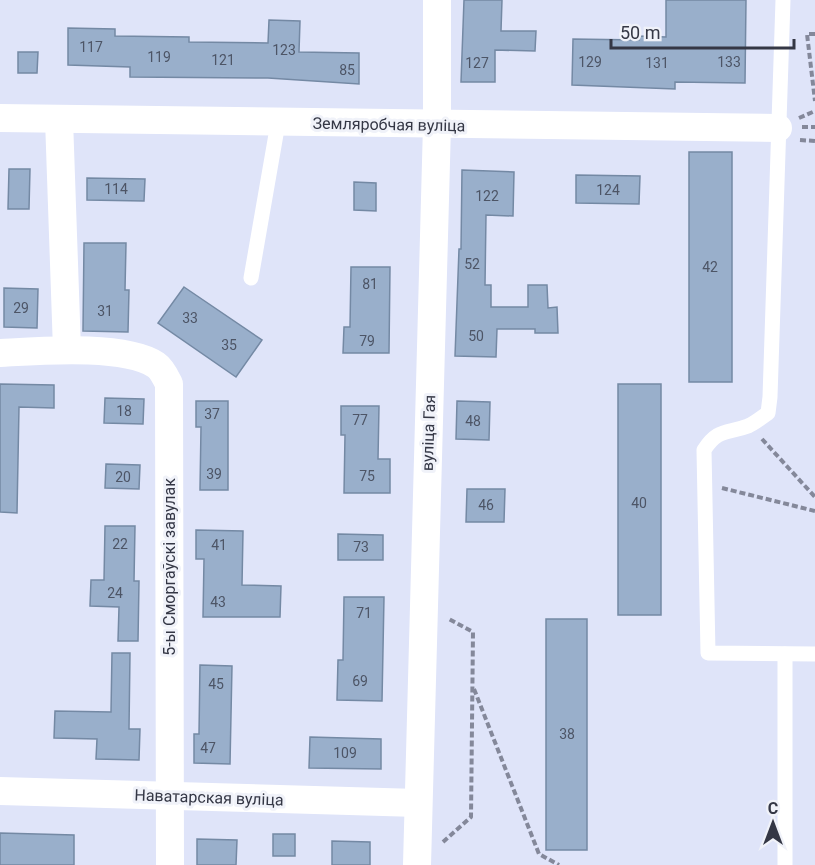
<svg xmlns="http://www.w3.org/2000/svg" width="815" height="865" font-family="Roboto,sans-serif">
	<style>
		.building { fill: #99afcb; stroke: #7489a4; stroke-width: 1.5 }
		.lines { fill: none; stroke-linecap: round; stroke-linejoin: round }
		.path { stroke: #84889a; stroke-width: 4; stroke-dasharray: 6 3; stroke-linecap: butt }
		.service { stroke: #fff; stroke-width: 15 }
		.minor { stroke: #fff; stroke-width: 28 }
		.labels { text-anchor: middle; stroke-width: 6; stroke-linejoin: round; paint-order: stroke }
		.number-label { font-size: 14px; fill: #4d5566 }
		.street-label { font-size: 16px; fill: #343745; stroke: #f0f2f9 }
	</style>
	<rect width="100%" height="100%" fill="#dfe4f9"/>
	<g class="building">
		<path d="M464 0H502L501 31H536L535 51 495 50V82H461Z"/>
		<path d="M666 0H746L745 83 675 82V89L572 85 573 39 639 40V36L666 37Z"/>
		<path d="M269 20 300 21 299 52 359 53V84L268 78 130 77V67L68 65V28L115 29V36L189 37V42L268 43Z"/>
		<path d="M18 52H38L37 73H18Z"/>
		<rect x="689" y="152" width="43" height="230"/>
		<path d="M9 169H30L29 209H8Z"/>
		<path d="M462 170 514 172 513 216 486 215 485 285H491V307H528V285H547L548 308 557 307 558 333H535V329H497L496 357 455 356 459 249H461Z"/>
		<path d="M576 175 640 176 639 204 576 203Z"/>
		<path d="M87 178 145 179 144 201 87 200Z"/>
		<path d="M354 182 376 183V211L354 210Z"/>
		<path d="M84 243H126L125 290H129L128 332 83 331Z"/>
		<path d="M351 267H390L389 353H343L344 327H350Z"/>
		<path d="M184 287 262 340 236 377 158 323Z"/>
		<path d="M4 288 38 289 37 328 4 327Z"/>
		<path d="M0 384 54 385V408L19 407 17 513 0 512Z"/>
		<rect x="618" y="384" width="43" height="231"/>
		<path d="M105 398 144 399 143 424 104 423Z"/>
		<path d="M196 401H228V490H200L201 427H196Z"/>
		<path d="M457 401 490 402 489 440 456 439Z"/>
		<path d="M341 406H379L378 459H390V493H344L345 435H341Z"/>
		<path d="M106 464 140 465 139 489 105 488Z"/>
		<path d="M467 489H505L504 522H466Z"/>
		<path d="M105 526H135L134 581H139L138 641H118L119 607 90 606 91 580H104Z"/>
		<path d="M196 530 243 531 242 585 281 586 280 617H203L204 559H196Z"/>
		<path d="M338 534 383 535V560H338Z"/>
		<path d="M344 597H384L382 701 337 700 338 660H343Z"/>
		<rect x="546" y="619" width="41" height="231"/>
		<path d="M112 653H130L129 729H140L139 760 96 759 97 739 54 738 55 711 111 712Z"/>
		<path d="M200 665 232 666 230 764 194 763V734H199Z"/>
		<path d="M310 737 381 739V769L309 768Z"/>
		<path d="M0 833 74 835V865H0Z"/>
		<rect x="273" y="834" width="22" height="22"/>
		<path d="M197 839 237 840 236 865H197Z"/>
		<path d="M332 841 370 842V865H332Z"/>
	</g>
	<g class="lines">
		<g class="path">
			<path d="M815 34H807L815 101"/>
			<path d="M799 118 815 111"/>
			<path d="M802 127H815"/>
			<path d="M800 140 815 141"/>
			<path d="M762 439 815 497"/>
			<path d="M722 488 815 511"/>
			<path d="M474 689 539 854 559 865"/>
			<path d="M443 842 471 817 473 632 449 619"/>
		</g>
		<g class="service">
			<path d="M783 0 770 397 768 413C762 417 755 423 748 426 727 434 718 428 704 450L708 653 815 654"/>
			<path d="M251 278 278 123"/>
			<path d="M785 654V865"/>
		</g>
		<g class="minor">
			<path d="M0 118 778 128"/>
			<path d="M59 119 67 350"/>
			<path d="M0 353C39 351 124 344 156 365 162 369 166 378 169 384L170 865"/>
			<path d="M0 791 418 803"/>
			<path d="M417 865 437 125V0"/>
		</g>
	</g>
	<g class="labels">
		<g class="number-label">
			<text x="91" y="52">117</text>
			<text x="284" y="55">123</text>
			<text x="159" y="62">119</text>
			<text x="223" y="65">121</text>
			<text x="590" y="67">129</text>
			<text x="729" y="67">133</text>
			<text x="477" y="68">127</text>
			<text x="657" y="68">131</text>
			<text x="347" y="75">85</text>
			<text x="116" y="194">114</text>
			<text x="608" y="195">124</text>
			<text x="487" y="201">122</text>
			<text x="472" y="269">52</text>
			<text x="710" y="272">42</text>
			<text x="370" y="289">81</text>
			<text x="21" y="313">29</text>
			<text x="105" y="316">31</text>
			<text x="190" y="323">33</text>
			<text x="476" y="341">50</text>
			<text x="367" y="346">79</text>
			<text x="229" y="350">35</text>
			<text x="124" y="416">18</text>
			<text x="212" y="419">37</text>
			<text x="360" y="425">77</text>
			<text x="473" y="426">48</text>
			<text x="214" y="479">39</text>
			<text x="367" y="481">75</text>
			<text x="123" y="482">20</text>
			<text x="639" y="508">40</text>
			<text x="486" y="510">46</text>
			<text x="120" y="549">22</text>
			<text x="219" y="550">41</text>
			<text x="361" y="552">73</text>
			<text x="115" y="598">24</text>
			<text x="218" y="607">43</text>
			<text x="364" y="618">71</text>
			<text x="360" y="686">69</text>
			<text x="216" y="689">45</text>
			<text x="567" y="739">38</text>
			<text x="208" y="753">47</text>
			<text x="345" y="758">109</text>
		</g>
		<g class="street-label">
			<text transform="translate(389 124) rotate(1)" y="6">Земляробчая вуліца</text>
			<text transform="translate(428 433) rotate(-88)" y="6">вуліца Гая</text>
			<text transform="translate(169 567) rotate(-90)" y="6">5-ы Сморгаўскі завулак</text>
			<text transform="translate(209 797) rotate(2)" y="6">Наватарская вуліца</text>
		</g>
	</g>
	<g transform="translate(773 823)" stroke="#f0f2f9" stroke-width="4.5" paint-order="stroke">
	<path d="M0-4.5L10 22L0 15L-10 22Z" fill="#343745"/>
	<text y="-9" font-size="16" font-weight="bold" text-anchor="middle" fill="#343745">С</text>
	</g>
	<path d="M611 39v9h183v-9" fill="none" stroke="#343745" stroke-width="3"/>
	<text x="620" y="39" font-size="18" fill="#343745" stroke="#f0f2f9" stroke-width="4.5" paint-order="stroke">50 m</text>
</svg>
